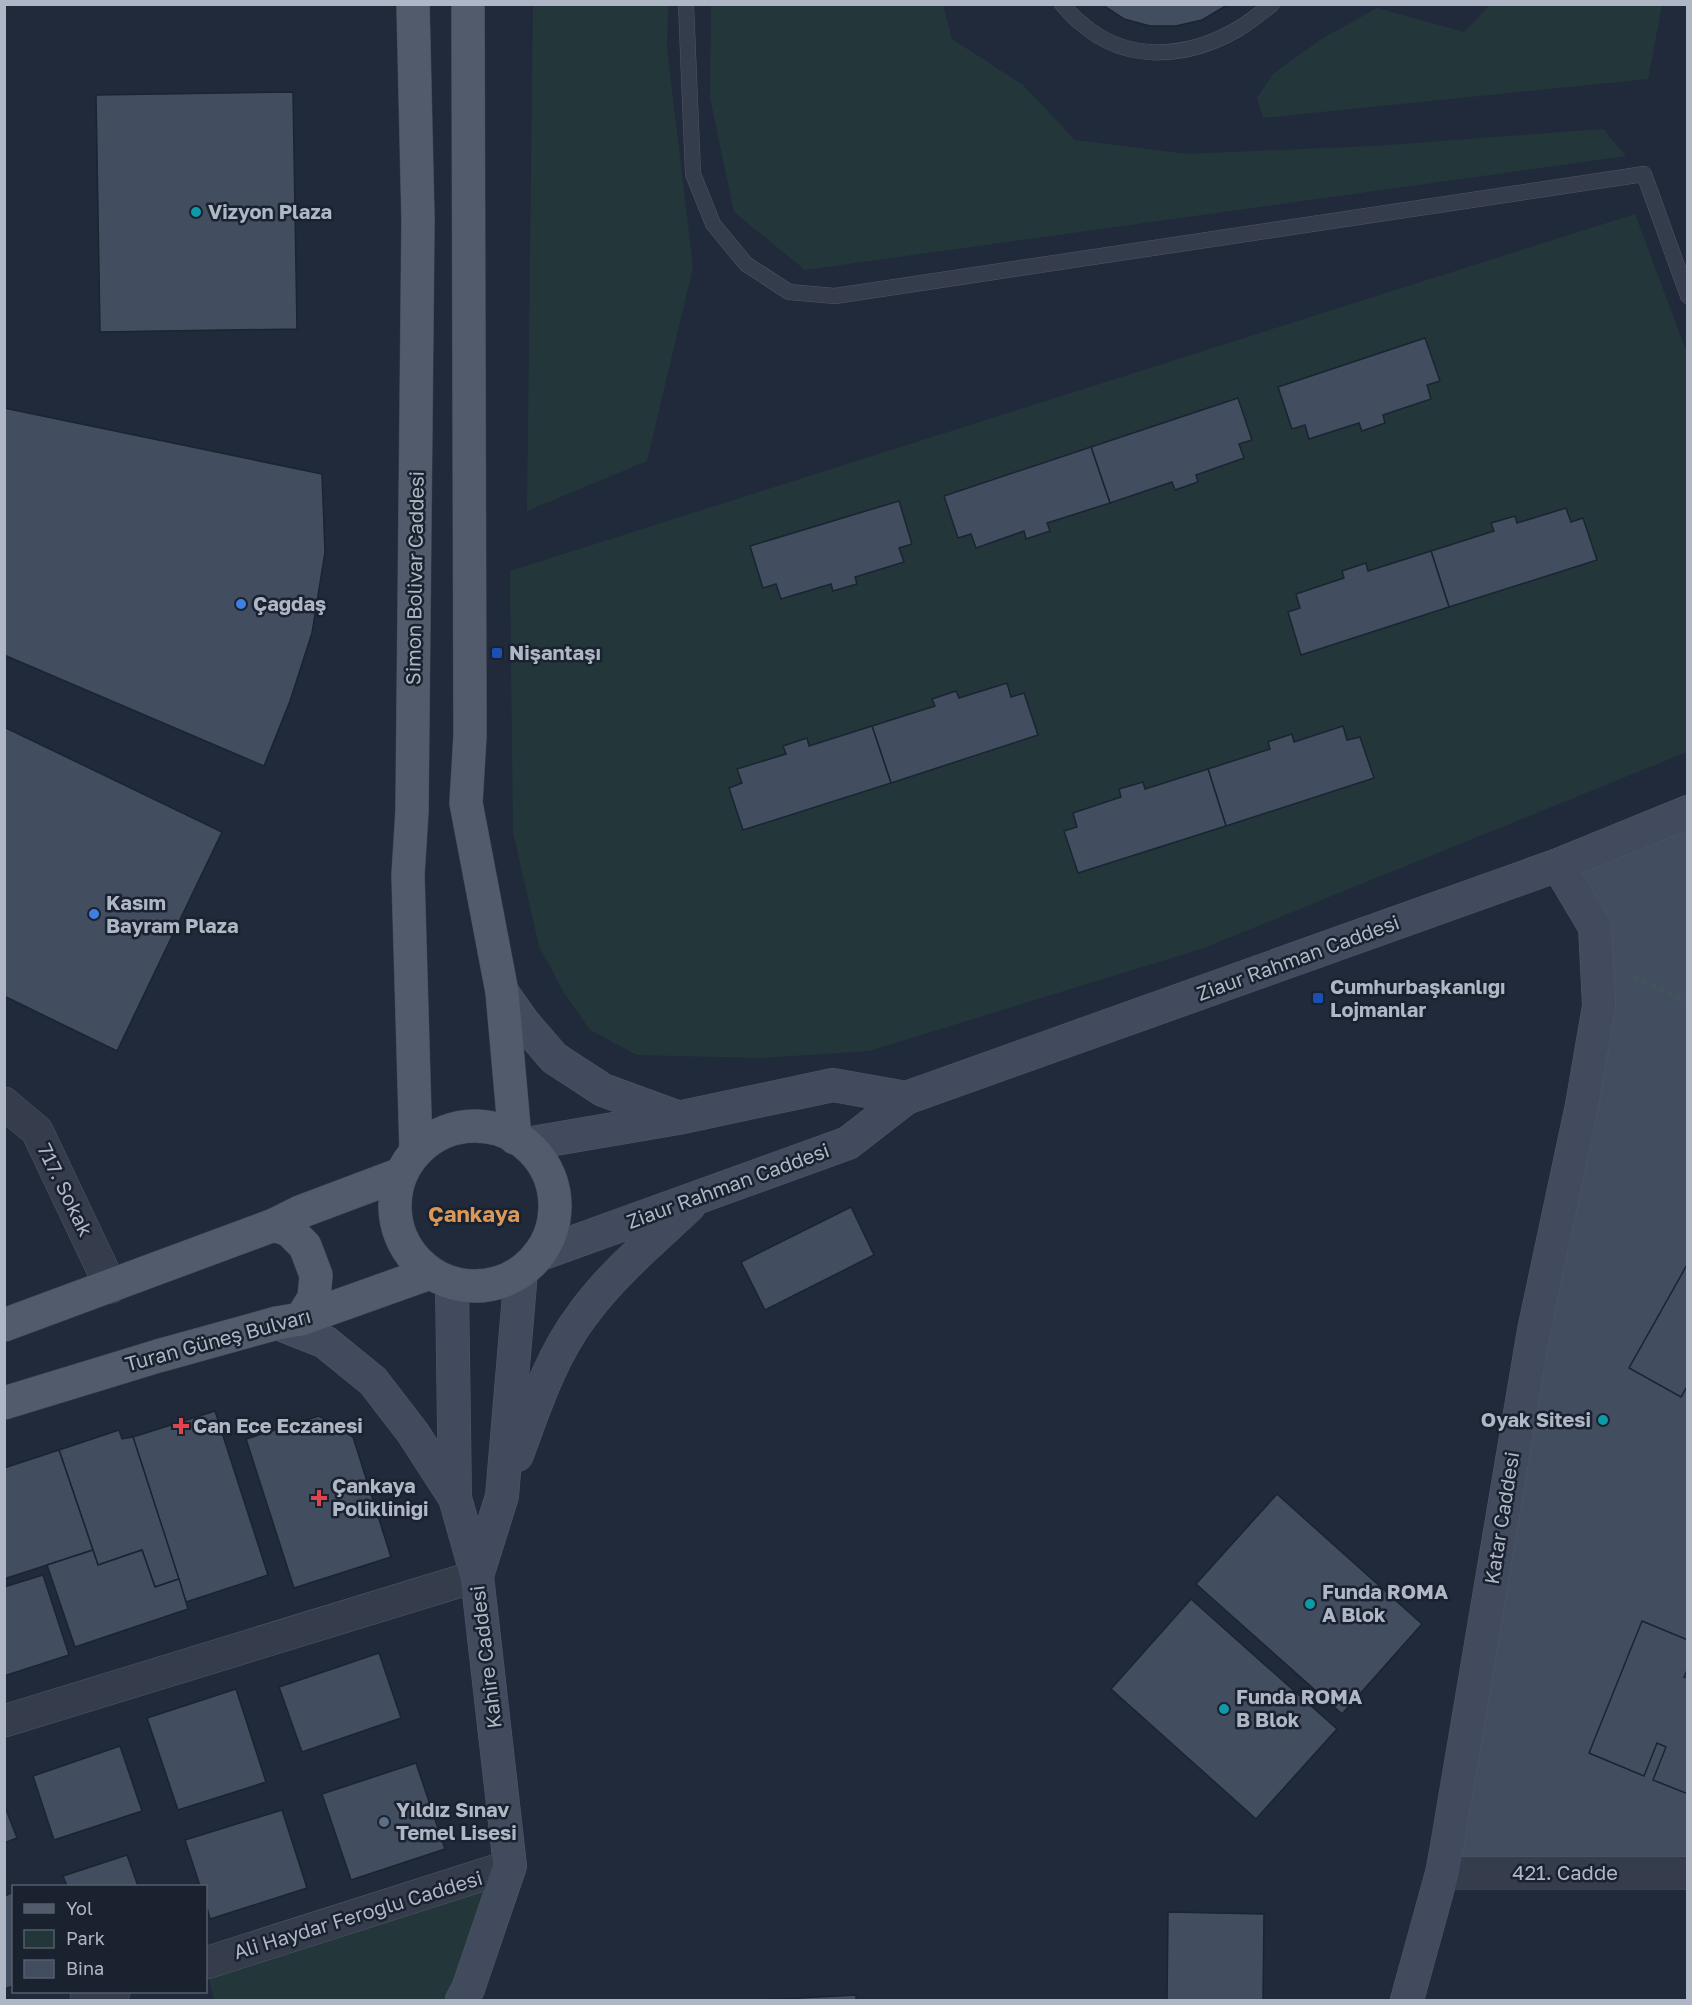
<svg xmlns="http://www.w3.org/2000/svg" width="1692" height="2005" font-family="'Golos Text',sans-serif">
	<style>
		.green { fill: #23373b }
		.building { fill: #424d60; stroke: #1c2331; stroke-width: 1.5 }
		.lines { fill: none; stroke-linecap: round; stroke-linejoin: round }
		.service-casing { stroke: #4f5765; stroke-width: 16 }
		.minor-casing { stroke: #4f5765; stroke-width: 33 }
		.secondary-casing { stroke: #4f5765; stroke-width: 34 }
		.primary-casing { stroke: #3e4554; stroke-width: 34 }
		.path { stroke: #415459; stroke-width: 4; stroke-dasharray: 4.5 4.5; stroke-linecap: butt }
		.service { stroke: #353c4b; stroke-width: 15 }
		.minor { stroke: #353c4b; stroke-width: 32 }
		.secondary { stroke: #424b5e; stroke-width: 33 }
		.primary { stroke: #525b6b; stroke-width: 33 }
		.culture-dot { fill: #0f9aa8; stroke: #1a212f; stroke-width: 2 }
		.shop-dot { fill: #3f7fe0; stroke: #1a212f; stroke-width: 2 }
		.transit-dot { fill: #1a4fb4; stroke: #1a212f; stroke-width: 2 }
		.health-dot { fill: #e0444e; stroke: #1a212f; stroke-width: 2 }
		.service-dot { fill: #5c6f8a; stroke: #1a212f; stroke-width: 2 }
		.labels { text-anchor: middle; stroke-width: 5; stroke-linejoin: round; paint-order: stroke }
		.poi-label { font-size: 20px; font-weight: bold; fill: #afb7c7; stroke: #1a212f; text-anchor: start }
		.street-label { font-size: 20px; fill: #afb7c7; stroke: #1a212f }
		.quarter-label { font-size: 22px; font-weight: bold; fill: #d7985a; stroke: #1a212f }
	</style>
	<rect width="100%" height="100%" fill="#212a3a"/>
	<g class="green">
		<path d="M533 5H668L667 48 693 267 647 461 527 511Z"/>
		<path d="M711 5H943L952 39 1023 85 1075 140 1187 154 1374 146 1603 129 1626 156 805 270 734 212 710 98Z"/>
		<path d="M1490 5H1662L1648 79 1263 118 1257 98 1273 74 1323 38 1377 8 1464 32Z"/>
		<path d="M1635 214 1687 353V752L1201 949 869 1051 762 1058 637 1055 590 1030 563 991 539 946 513 832 510 571Z"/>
		<path d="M510 1866 462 2000H214L206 1967Z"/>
	</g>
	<g class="building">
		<path d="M1229 4 1202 20 1176 26H1150L1124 19 1101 4Z"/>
		<path d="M293 92 297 329 100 332 96 95Z"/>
		<path d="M1425 338 1440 381 1427 385 1431 399 1383 415 1385 423 1362 431 1359 423 1309 439 1305 425 1292 429 1278 387Z"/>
		<path d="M1238 398 1252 440 1239 444 1244 458 1196 475 1198 482 1175 490 1172 482 1110 503 1091 447Z"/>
		<path d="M4 408 322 474 325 552 312 633 290 701 264 766 4 655Z"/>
		<path d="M1091 447 1110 503 1047 523 1050 531 1026 539 1024 531 976 548 971 534 958 538 944 496Z"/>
		<path d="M899 501 912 544 899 548 904 562 855 577 857 584 833 591 831 584 781 599 776 584 763 588 750 546Z"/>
		<path d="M1566 508 1571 522 1583 518 1597 560 1449 607 1431 551 1494 531 1491 523 1515 516 1517 523Z"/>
		<path d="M1431 551 1449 607 1301 655 1288 612 1300 608 1296 594 1344 578 1342 571 1366 563 1368 571Z"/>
		<path d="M1007 683 1011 697 1024 693 1038 735 891 783 872 726 935 706 932 699 956 691 959 698Z"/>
		<path d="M872 726 891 783 743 830 729 788 742 783 737 769 786 754 783 746 807 738 809 746Z"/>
		<path d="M1343 726 1347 740 1360 737 1374 778 1226 826 1208 769 1270 749 1268 742 1292 734 1294 742Z"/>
		<path d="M4 727 222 832 117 1051 4 996Z"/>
		<path d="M1208 769 1226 826 1078 873 1064 831 1077 827 1073 813 1121 797 1119 789 1143 782 1145 789Z"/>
		<path d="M1688 813V1873H1442L1596 958 1558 865Z"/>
		<path d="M851 1207 874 1255 765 1310 741 1262Z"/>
		<path d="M1688 1263V1385L1681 1397 1629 1368Z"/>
		<path d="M215 1411 268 1575 186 1602 133 1437Z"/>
		<path d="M319 1416 353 1437 391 1557 294 1588 246 1439Z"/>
		<path d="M119 1430 122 1439 133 1437 179 1579 155 1587 142 1550 98 1565 59 1450Z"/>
		<path d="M59 1450 93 1550 4 1579V1468Z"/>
		<path d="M1277 1494 1422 1624 1342 1714 1196 1584Z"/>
		<path d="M93 1550 98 1565 142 1550 155 1587 179 1579 188 1609 75 1647 47 1565Z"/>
		<path d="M43 1575 69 1655 4 1676V1587Z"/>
		<path d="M1191 1599 1337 1729 1256 1819 1111 1689Z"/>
		<path d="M1642 1621 1688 1640V1668L1684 1677 1688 1678V1794L1653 1780 1666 1747 1657 1743 1644 1776 1589 1753Z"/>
		<path d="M379 1653 401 1718 302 1752 279 1687Z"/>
		<path d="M236 1689 266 1782 178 1810 147 1718Z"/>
		<path d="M120 1746 142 1811 54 1840 33 1776Z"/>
		<path d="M416 1763 445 1849 351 1880 322 1794Z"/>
		<path d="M4 1804 17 1838 4 1843Z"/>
		<path d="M282 1810 307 1888 210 1919 206 1904V1886H200L185 1840Z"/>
		<path d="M127 1855 138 1886H67L63 1876Z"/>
		<path d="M14 1892V1986L4 1989V1896Z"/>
		<path d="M1168 1912 1264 1914 1263 2000H1167Z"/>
		<path d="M856 1995V2000H762Z"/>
	</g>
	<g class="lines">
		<defs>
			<g id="service">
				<path d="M686 4 693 174 713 224 746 264 789 292 835 296 1644 174 1688 296"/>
				<path d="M1062 4C1068 11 1075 19 1082 24 1128 64 1188 58 1238 29 1250 22 1261 13 1272 4"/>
			</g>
			<g id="minor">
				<path d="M4 1103 37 1131 111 1287"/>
				<path d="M4 1721 477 1576"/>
				<path d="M1442 1873H1688"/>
				<path d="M206 1963 510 1866"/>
				<path d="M86 2000 114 1992"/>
			</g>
			<g id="secondary">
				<path d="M502 992 523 1022 554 1058 603 1090 677 1117"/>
				<path d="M526 1144 678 1118 833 1085 906 1098"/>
				<path d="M538 1255 848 1143 906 1098 1558 865 1688 812"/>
				<path d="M452 1283 455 1498 477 1576"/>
				<path d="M277 1323 325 1342 373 1381 413 1433 455 1498"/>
				<path d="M517 1455C535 1406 551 1356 583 1314 611 1275 654 1239 689 1206"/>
				<path d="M462 2000 468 1989 510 1866 477 1576 502 1496 521 1272"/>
				<path d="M1407 2000 1442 1873 1447 1846 1534 1330 1582 1105 1599 1006 1595 927 1558 865"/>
			</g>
			<g id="primary">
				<path d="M413 4 418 220 412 811 408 875 416 1151"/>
				<path d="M468 4 470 736 466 803 502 992 515 1138"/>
				<circle cx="475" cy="1206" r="80"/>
				<path d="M274 1225 289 1230 305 1246 316 1275 314 1298 301 1319"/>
				<path d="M4 1325 274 1225 300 1212 401 1174"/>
				<path d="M4 1403 158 1356 277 1323 301 1319 430 1273"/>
			</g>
		</defs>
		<use href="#service" class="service-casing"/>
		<use href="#minor" class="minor-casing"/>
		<use href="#secondary" class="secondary-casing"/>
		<use href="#primary" class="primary-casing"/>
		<path class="path" d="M1635 977 1688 1002"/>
		<use href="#service" class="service"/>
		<use href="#minor" class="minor"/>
		<use href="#secondary" class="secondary"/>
		<use href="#primary" class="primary"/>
	</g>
	<g class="culture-dot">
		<circle cx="196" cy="212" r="6"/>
		<circle cx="1603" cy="1420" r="6"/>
		<circle cx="1310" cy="1604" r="6"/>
		<circle cx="1224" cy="1709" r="6"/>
	</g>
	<g class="shop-dot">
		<circle cx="241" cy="604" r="6"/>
		<circle cx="94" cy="914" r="6"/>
	</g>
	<g class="transit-dot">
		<rect x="491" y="647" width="12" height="12" rx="3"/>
		<rect x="1312" y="992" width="12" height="12" rx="3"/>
	</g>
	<g class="health-dot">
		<path d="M178 1417h6v6h6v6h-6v6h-6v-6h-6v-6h6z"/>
		<path d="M316 1489h6v6h6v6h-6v6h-6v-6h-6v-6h6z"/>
	</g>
	<circle class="service-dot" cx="384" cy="1822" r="6"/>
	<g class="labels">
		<g class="poi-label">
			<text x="208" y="219">Vizyon Plaza</text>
			<text x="253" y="611">Çağdaş</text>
			<text x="509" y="660">Nişantaşı</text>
			<text x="106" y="910">Kasım<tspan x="106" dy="23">Bayram Plaza</tspan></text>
			<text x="1330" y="994">Cumhurbaşkanlığı<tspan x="1330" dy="23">Lojmanlar</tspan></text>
			<text x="1591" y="1427" text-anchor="end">Oyak Sitesi</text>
			<text x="193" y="1433">Can Ece Eczanesi</text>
			<text x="332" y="1493">Çankaya<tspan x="332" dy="23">Polikliniği</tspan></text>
			<text x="1322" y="1599">Funda ROMA<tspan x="1322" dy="23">A Blok</tspan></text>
			<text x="1236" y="1704">Funda ROMA<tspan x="1236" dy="23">B Blok</tspan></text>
			<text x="396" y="1817">Yıldız Sınav<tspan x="396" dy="23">Temel Lisesi</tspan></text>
		</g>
		<g class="street-label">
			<text transform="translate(415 578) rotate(-89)" y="7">Simon Bolivar Caddesi</text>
			<text transform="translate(1298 958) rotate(-20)" y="7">Ziaur Rahman Caddesi</text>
			<text transform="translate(728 1186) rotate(-20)" y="7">Ziaur Rahman Caddesi</text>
			<text transform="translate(65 1190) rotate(64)" y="7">717. Sokak</text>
			<text transform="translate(218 1340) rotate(-15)" y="7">Turan Güneş Bulvarı</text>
			<text transform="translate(1502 1518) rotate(-81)" y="7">Katar Caddesi</text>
			<text transform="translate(486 1657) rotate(-97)" y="7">Kahire Caddesi</text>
			<text x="1565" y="1880">421. Cadde</text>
			<text transform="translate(358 1915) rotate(-17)" y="7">Ali Haydar Feroğlu Caddesi</text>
		</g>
		<g class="quarter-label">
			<text x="474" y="1222">Çankaya</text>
		</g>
	</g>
	<rect width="1692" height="2005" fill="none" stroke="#afb7c7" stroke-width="12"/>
	<rect x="12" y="1885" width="195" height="108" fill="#1a212f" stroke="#565d6c" stroke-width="1.5"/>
	<rect x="24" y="1904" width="30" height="9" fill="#525b6b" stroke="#565d6c" stroke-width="1.5"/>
	<text x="66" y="1915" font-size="18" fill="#afb7c7">Yol</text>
	<rect x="24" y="1930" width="30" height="18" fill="#23373b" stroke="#565d6c" stroke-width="1.5"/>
	<text x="66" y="1945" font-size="18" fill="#afb7c7">Park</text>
	<rect x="24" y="1960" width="30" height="18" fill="#424d60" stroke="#565d6c" stroke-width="1.5"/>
	<text x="66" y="1975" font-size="18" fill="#afb7c7">Bina</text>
</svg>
